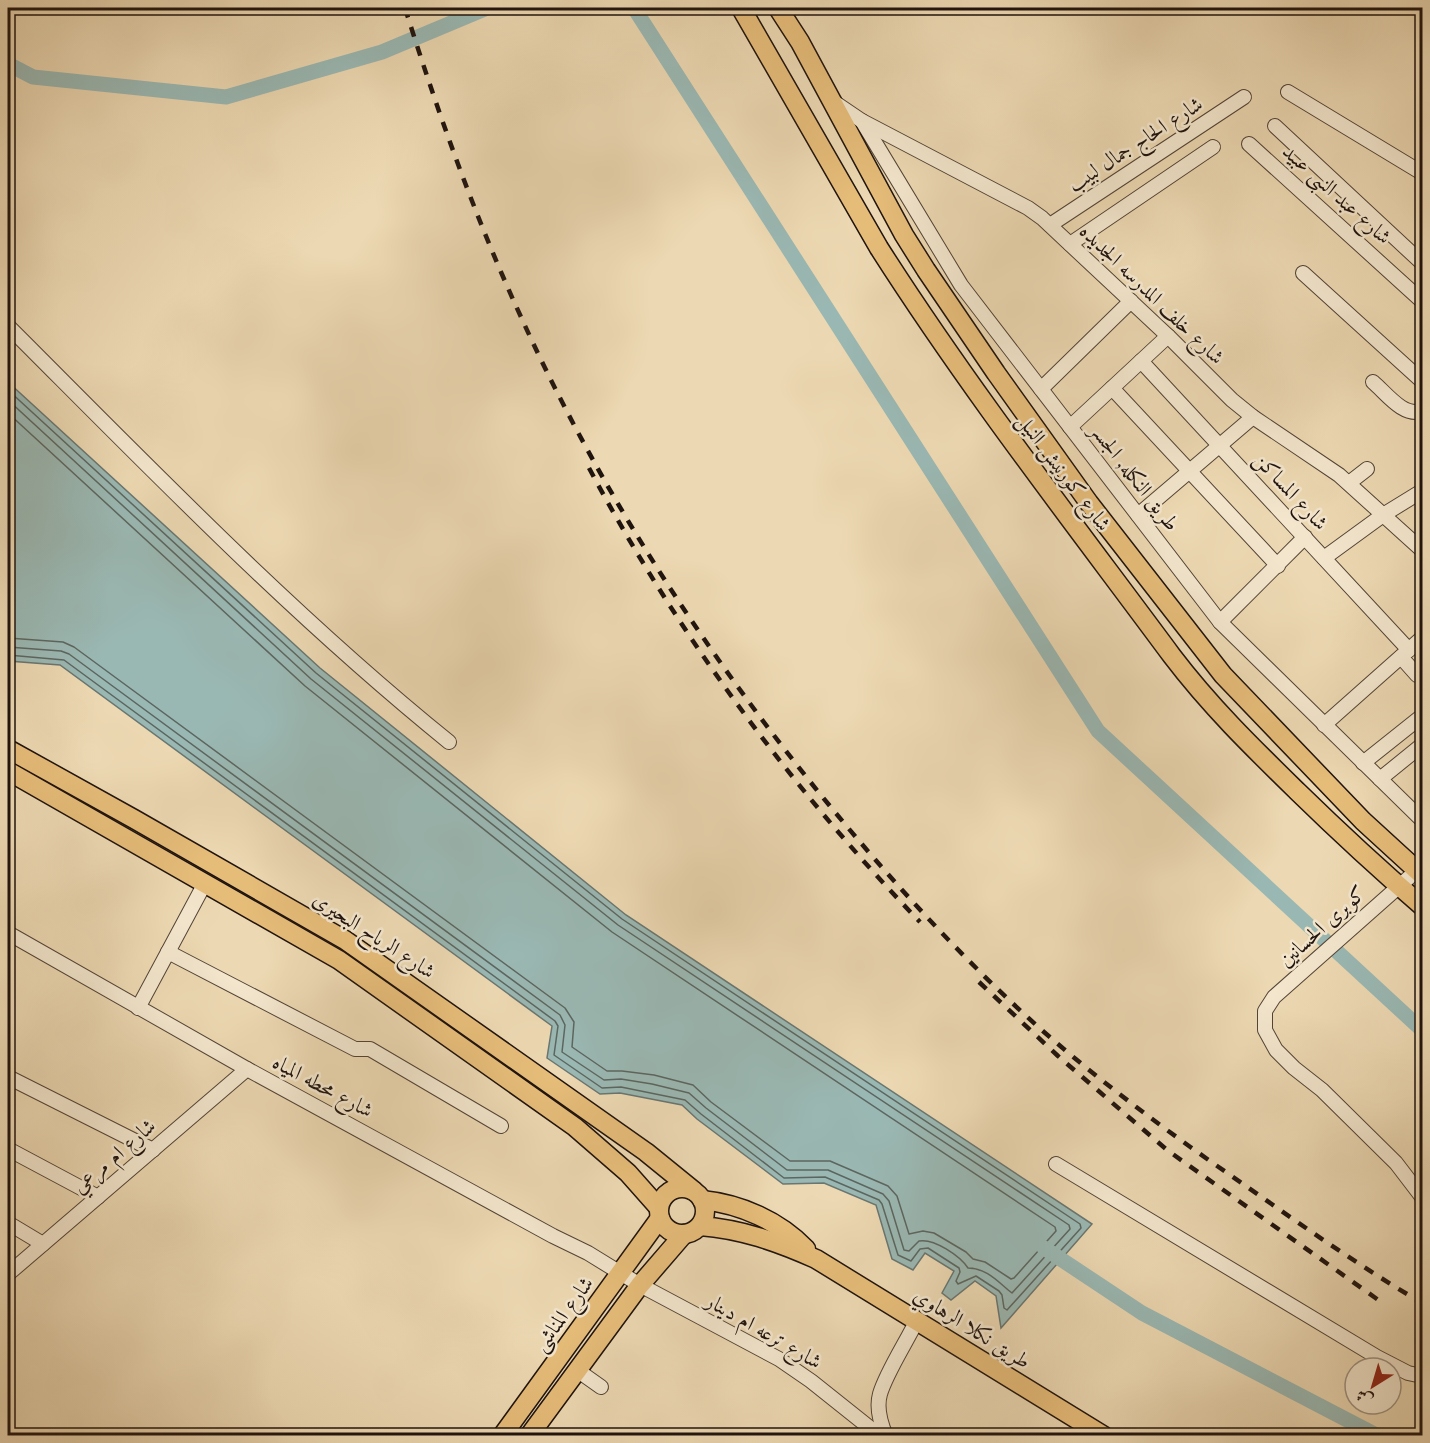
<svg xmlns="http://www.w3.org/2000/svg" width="1430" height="1443" font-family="'Old Standard TT',Amiri,serif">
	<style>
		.water { fill: #9ab8b3; stroke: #697671; stroke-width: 1.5 }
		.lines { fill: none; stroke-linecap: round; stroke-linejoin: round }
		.shore { stroke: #5c6660; stroke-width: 1.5 }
		.canal { stroke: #9ab8b3; stroke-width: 15 }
		.minor-casing { stroke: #524437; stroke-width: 16 }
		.major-casing { stroke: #1f130e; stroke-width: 21 }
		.minor { stroke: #f3e6cd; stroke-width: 14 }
		.major { stroke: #e6bc79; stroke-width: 18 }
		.rail { stroke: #1f130e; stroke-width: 4.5; stroke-dasharray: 10 10; stroke-linecap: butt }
		.labels { text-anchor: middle; stroke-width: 5; stroke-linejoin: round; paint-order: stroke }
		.street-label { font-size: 21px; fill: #1f130e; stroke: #f3e6cd }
	</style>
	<rect width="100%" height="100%" fill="#ecd8b2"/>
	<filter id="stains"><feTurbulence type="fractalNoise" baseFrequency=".00333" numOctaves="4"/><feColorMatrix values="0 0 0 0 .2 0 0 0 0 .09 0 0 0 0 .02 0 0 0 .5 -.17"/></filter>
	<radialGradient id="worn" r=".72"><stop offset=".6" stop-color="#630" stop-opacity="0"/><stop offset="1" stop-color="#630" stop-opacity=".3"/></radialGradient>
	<path class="water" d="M8 382 320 668 626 915 1092 1224 1001 1328 996 1296 975 1281 951 1300 942 1293 954 1271 925 1253 913 1270 892 1259 876 1205 824 1183 783 1184 697 1119 682 1105 620 1093 600 1094 547 1058 552 1026 60 665 8 661Z"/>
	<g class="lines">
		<g class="shore">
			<path d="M8 390 316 673 622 919 1080 1224 1081 1228 1007 1310 1004 1308 1002 1295 999 1291 976 1276 958 1284 956 1281 960 1272 959 1268 928 1248 920 1249 911 1261 898 1255 882 1204 879 1200 825 1177 784 1178 701 1114 685 1100 621 1087 602 1088 554 1055 558 1026 555 1021 64 660 8 655"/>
			<path d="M8 400 311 679 618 925 1069 1225 1070 1229 1012 1293C999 1283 987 1268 968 1268 960 1256 934 1238 919 1241L909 1251 904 1250 889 1201 883 1194 828 1170H787L706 1108 689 1093 652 1084 621 1079 604 1080 562 1052 565 1025 560 1015 69 654 61 651 8 647"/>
			<path d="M8 413 305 686 612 932 1055 1227 1056 1231 1014 1278 1011 1279 985 1262 973 1259 966 1252 934 1233 923 1231 909 1234 897 1196 888 1186 830 1161H790L711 1102 693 1085 654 1075 622 1071H607L572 1047 574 1022 565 1008 74 647 63 642 8 638"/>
		</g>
		<g class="canal">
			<path d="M634 8 1098 731 1422 1030"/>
			<path d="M8 64 33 77 226 97 382 52 487 8"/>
			<path d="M1044 1248 1142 1313 1378 1436"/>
		</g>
		<defs>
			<g id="minor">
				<path d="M1288 92 1422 173"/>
				<path d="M834 102 862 121 1028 208 1042 218 1168 336 1232 400 1253 417 1339 475 1422 550"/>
				<path d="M862 121 961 285 1220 622 1422 820"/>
				<path d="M1275 126 1422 263"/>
				<path d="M1249 144 1422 301"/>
				<path d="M1050 225 1244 97"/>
				<path d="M1070 244 1213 147"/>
				<path d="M1303 273 1422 381"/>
				<path d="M8 326C151 469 292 615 449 742"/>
				<path d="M1141 361 1409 650"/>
				<path d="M1373 382C1387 394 1403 417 1422 411"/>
				<path d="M1112 388 1278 566"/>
				<path d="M1041 389 1131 301"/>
				<path d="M1070 427 1168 336"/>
				<path d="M1349 483 1367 469"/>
				<path d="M1138 515 1253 417"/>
				<path d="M1324 558 1383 515 1422 491"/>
				<path d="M1220 622 1305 537"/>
				<path d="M1401 657 1417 675"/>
				<path d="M1324 725 1422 638"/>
				<path d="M1363 763 1422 716"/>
				<path d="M1380 779 1422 745"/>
				<path d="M1422 866 1274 997 1265 1011V1030L1276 1050 1294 1068 1322 1090 1396 1163 1422 1197"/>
				<path d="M8 933 247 1069 553 1236 588 1253 640 1285 779 1359 811 1381 880 1436"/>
				<path d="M168 952 355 1049H370L501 1126"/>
				<path d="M138 1008 205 883"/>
				<path d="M8 1077 153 1150"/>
				<path d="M8 1149 98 1197"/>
				<path d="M1056 1164 1377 1357 1408 1373 1422 1376"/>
				<path d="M8 1223 43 1244"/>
				<path d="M8 1274 247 1069"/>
				<path d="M577 1370 601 1387"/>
				<path d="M886 1436C880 1422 876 1408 880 1394 886 1373 907 1341 917 1320"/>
			</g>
			<g id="major">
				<path d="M741 8 879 248C969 389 1072 521 1172 656 1210 706 1252 747 1297 791 1338 831 1379 869 1422 906"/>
				<path d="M778 8 800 42 904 235 926 270 996 373 1089 503 1223 675 1363 821 1422 875"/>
				<path d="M8 749 134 819 345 940 646 1152 694 1191"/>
				<path d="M8 771 339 960 575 1127 628 1173 659 1208"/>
				<circle cx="682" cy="1211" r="23"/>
				<path d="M702 1200C741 1204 779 1221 806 1249"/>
				<path d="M700 1226C741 1229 778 1242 816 1259L1104 1436"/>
				<path d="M502 1436 660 1218"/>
				<path d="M529 1436 640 1285 684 1234"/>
			</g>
		</defs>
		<use href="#minor" class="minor-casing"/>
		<use href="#major" class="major-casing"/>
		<use href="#minor" class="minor"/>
		<use href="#major" class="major"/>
		<g class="rail">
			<path d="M405 8C438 113 475 217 521 317 604 500 716 670 844 823 906 897 972 968 1044 1032 1107 1087 1176 1138 1246 1186 1304 1227 1361 1267 1422 1303"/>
			<path d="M589 468C677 633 790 787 920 922"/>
			<path d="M979 982 1058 1056 1167 1150 1384 1304"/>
		</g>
	</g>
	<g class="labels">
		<g class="street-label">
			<text transform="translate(1135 144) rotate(-33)" y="7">شارع الحاج جمال لبيب</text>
			<text transform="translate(1337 194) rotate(42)" y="7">شارع عبد النبى عبيد</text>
			<text transform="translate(1152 294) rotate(44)" y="7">شارع خلف المدرسه الجديده</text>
			<text transform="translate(1064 472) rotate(53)" y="7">شارع كورنيش النيل</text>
			<text transform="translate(1135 477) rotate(52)" y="7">طريق النكله, الجسر</text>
			<text transform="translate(1291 491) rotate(47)" y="7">شارع المساكن</text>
			<text transform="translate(1322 926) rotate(-42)" y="7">كوبرى الحسانين</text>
			<text transform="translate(374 935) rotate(33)" y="7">شارع الرياح البحيرى</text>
			<text transform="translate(323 1086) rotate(28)" y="7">شارع محطه المياه</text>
			<text transform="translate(114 1156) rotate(-41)" y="7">شارع ام مرعي</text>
			<text transform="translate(563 1314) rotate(-54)" y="7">شارع المناشى</text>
			<text transform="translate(972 1328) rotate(32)" y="7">طريق نكلا الرهاوي</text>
			<text transform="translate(764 1331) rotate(30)" y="7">شارع ترعه ام دينار</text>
		</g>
	</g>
	<rect width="1430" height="1443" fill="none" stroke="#ecd8b2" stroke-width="30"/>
	<rect x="9" y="9" width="1412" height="1425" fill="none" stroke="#1f130e" stroke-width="3"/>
	<rect x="15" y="15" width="1400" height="1413" fill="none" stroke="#1f130e" stroke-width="1.5"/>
	<g transform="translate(1373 1386) rotate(217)"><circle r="28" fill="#f3e6cd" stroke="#9e9281" stroke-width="1.5"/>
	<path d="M0-4.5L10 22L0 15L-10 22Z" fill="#8f2418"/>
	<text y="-9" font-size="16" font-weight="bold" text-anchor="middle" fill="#1f130e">ش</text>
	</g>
	<rect width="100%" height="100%" filter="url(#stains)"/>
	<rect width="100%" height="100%" fill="url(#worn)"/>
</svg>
